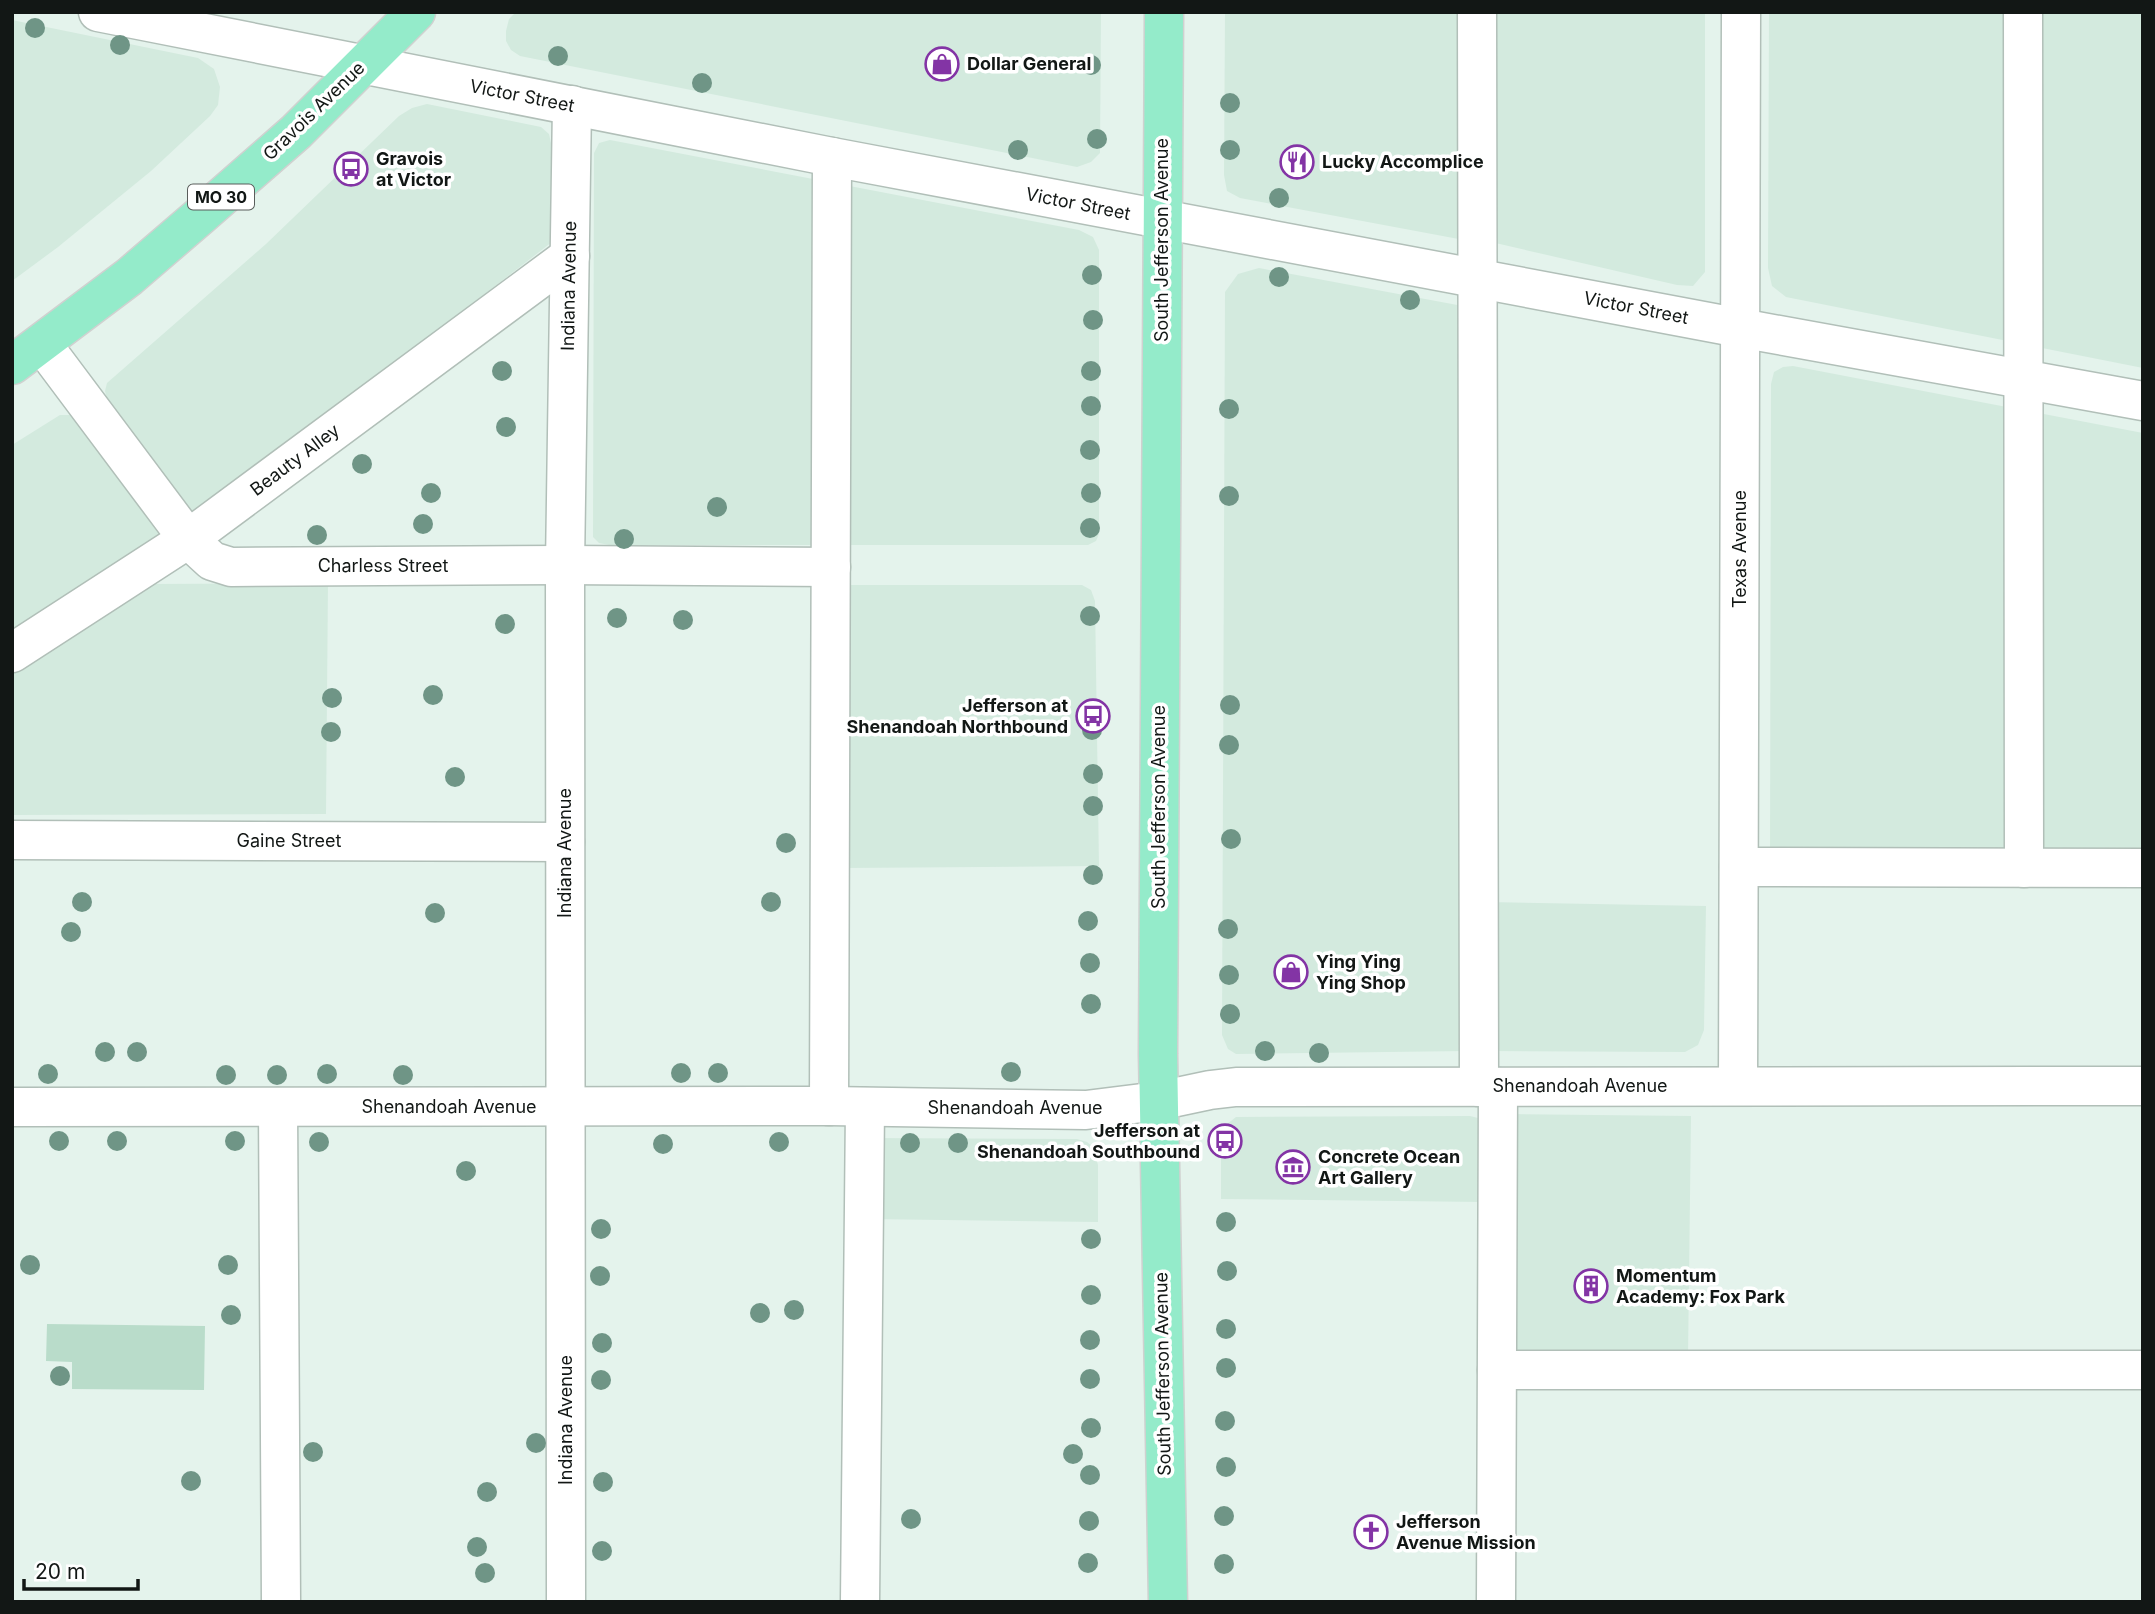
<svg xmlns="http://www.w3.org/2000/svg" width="2155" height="1614" font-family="Inter,sans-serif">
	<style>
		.built { fill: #d3eade }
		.green { fill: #b9dcca }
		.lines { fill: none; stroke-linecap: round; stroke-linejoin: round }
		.minor-casing { stroke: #b1bfb8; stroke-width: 41 }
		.major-casing { stroke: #d0d1d0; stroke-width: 41 }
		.minor { stroke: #fff; stroke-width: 38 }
		.major { stroke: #94ebca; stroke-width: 38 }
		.tree { fill: #6f9586 }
		.labels { text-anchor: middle; stroke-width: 7; stroke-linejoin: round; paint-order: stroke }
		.shield { fill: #fff; stroke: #595d5b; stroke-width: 2 }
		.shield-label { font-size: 16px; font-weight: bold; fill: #121715 }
		.poi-label { font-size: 18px; font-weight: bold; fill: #121715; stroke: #fff; text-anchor: start }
		.street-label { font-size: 18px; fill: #121715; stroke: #fff }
	</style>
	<rect width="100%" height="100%" fill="#e4f3ec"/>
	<g class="built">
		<path d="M516 12H1101L1100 153 1091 162 1077 167 520 56 511 50 506 41V31L509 19Z"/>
		<path d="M1225 12H1464V240L1240 198 1227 191 1224 175Z"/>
		<path d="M1491 12H1705V272L1693 286 1677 285 1491 242Z"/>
		<path d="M1769 12H2143V368L1786 297 1772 286 1768 268Z"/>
		<path d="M12 20 198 58 214 69 220 87 218 105 210 116 151 171 58 247 12 281Z"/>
		<path d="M427 104 541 127 549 134 552 148V242L196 518 107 399 105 391 107 383 266 244 399 116 412 108Z"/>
		<path d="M610 140 1079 230 1093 237 1099 250V534L1096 541 1088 545H609L599 543 593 537 594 153 599 143Z"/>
		<path d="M1259 268 1468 307 1466 1051 1236 1054 1228 1049 1222 1035 1225 292 1238 274Z"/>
		<path d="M1793 366 2143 433V860L1770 859 1771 384 1774 372 1783 367Z"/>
		<path d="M60 415H72L165 537 12 636V445Z"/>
		<path d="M328 583 326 814 12 815V674L149 584Z"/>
		<path d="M846 585H1082L1091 590 1095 601 1099 866 844 868Z"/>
		<path d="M1488 902 1706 906 1704 1030 1698 1045 1685 1052 1488 1051Z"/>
		<path d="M1509 1114 1691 1116 1688 1358 1506 1356Z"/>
		<path d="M1470 1116 1478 1118 1482 1125 1483 1202 1221 1199V1140L1226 1125 1236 1117Z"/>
		<path d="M868 1138 1077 1139 1087 1142 1093 1147 1098 1165V1222L867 1219Z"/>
	</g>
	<path class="green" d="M47 1324 205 1326 204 1390 72 1389V1362L46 1361Z"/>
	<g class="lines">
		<defs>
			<g id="minor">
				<path d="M98 12 832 157 1740 328 2143 401"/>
				<path d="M1477 12 1479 1087"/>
				<path d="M2023 12 2024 868"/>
				<path d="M42 344 188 539 212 561 231 567 565 565 831 567"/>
				<path d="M12 653 188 539 570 256"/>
				<path d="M12 840 565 842"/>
				<path d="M1739 867 2143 868"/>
				<path d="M1738 1086 1741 12"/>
				<path d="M829 1106 832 157"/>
				<path d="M12 1107 829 1106 1086 1110 1158 1101 1210 1090 1236 1087 2143 1086"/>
				<path d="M278 1107 281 1602"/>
				<path d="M1497 1370H2143"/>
				<path d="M566 1602 565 565 572 105"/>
				<path d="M860 1602 865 1107"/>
				<path d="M1496 1602 1498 1087"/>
			</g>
			<g id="major">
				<path d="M1164 12 1158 1054 1168 1602"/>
				<path d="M12 365 129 277 200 216 296 132 416 12"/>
			</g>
		</defs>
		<use href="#minor" class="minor-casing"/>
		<use href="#major" class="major-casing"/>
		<use href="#minor" class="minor"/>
		<use href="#major" class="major"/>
	</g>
	<g class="tree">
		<circle cx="35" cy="28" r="10"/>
		<circle cx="120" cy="45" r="10"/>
		<circle cx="558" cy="56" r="10"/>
		<circle cx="1091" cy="65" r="10"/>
		<circle cx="702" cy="83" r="10"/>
		<circle cx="1230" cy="103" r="10"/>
		<circle cx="1097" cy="139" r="10"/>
		<circle cx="1018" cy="150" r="10"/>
		<circle cx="1230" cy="150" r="10"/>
		<circle cx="1279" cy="198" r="10"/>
		<circle cx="1092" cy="275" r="10"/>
		<circle cx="1279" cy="277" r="10"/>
		<circle cx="1410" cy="300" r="10"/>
		<circle cx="1093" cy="320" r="10"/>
		<circle cx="502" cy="371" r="10"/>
		<circle cx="1091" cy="371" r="10"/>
		<circle cx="1091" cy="406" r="10"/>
		<circle cx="1229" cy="409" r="10"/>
		<circle cx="506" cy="427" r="10"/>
		<circle cx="1090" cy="450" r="10"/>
		<circle cx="362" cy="464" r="10"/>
		<circle cx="431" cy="493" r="10"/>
		<circle cx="1091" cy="493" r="10"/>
		<circle cx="1229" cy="496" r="10"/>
		<circle cx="717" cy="507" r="10"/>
		<circle cx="423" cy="524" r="10"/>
		<circle cx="1090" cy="528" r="10"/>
		<circle cx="317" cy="535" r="10"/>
		<circle cx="624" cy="539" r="10"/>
		<circle cx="1090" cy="616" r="10"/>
		<circle cx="617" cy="618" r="10"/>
		<circle cx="683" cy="620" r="10"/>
		<circle cx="505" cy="624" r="10"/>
		<circle cx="433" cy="695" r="10"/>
		<circle cx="332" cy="698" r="10"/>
		<circle cx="1230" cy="705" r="10"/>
		<circle cx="1092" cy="730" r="10"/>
		<circle cx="331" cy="732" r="10"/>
		<circle cx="1229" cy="745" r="10"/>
		<circle cx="1093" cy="774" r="10"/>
		<circle cx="455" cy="777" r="10"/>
		<circle cx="1093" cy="806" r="10"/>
		<circle cx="1231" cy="839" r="10"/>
		<circle cx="786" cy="843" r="10"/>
		<circle cx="1093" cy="875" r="10"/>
		<circle cx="82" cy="902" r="10"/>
		<circle cx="771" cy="902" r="10"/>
		<circle cx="435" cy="913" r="10"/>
		<circle cx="1088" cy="921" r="10"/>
		<circle cx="1228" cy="929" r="10"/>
		<circle cx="71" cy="932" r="10"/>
		<circle cx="1090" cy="963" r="10"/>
		<circle cx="1229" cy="975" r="10"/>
		<circle cx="1091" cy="1004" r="10"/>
		<circle cx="1230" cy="1014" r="10"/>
		<circle cx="1265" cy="1051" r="10"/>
		<circle cx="105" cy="1052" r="10"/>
		<circle cx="137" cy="1052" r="10"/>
		<circle cx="1319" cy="1053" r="10"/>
		<circle cx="1011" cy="1072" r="10"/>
		<circle cx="681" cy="1073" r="10"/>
		<circle cx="718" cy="1073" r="10"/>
		<circle cx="48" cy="1074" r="10"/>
		<circle cx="327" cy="1074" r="10"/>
		<circle cx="226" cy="1075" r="10"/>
		<circle cx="277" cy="1075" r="10"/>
		<circle cx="403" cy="1075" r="10"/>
		<circle cx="59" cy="1141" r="10"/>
		<circle cx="117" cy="1141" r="10"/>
		<circle cx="235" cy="1141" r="10"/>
		<circle cx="319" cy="1142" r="10"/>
		<circle cx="779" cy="1142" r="10"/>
		<circle cx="910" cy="1143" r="10"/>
		<circle cx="958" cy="1143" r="10"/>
		<circle cx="663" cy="1144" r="10"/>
		<circle cx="466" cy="1171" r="10"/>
		<circle cx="1226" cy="1222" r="10"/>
		<circle cx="601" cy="1229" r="10"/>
		<circle cx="1091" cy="1239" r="10"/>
		<circle cx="30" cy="1265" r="10"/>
		<circle cx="228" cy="1265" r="10"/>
		<circle cx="1227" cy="1271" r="10"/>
		<circle cx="600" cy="1276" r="10"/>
		<circle cx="1091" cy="1295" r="10"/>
		<circle cx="794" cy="1310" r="10"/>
		<circle cx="760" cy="1313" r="10"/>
		<circle cx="231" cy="1315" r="10"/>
		<circle cx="1226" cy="1329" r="10"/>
		<circle cx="1090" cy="1340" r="10"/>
		<circle cx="602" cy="1343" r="10"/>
		<circle cx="1226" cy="1368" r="10"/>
		<circle cx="60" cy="1376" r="10"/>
		<circle cx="1090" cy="1379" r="10"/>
		<circle cx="601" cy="1380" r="10"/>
		<circle cx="1225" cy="1421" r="10"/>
		<circle cx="1091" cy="1428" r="10"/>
		<circle cx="536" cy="1443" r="10"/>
		<circle cx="313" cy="1452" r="10"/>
		<circle cx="1073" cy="1454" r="10"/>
		<circle cx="1226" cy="1467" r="10"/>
		<circle cx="1090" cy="1475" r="10"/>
		<circle cx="191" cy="1481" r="10"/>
		<circle cx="603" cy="1482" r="10"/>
		<circle cx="487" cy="1492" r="10"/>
		<circle cx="1224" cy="1516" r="10"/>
		<circle cx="911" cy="1519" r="10"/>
		<circle cx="1089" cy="1521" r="10"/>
		<circle cx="477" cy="1547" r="10"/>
		<circle cx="602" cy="1551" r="10"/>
		<circle cx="1088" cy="1563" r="10"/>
		<circle cx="1224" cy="1564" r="10"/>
		<circle cx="485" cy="1573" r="10"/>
	</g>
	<defs>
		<symbol id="shop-ring" viewBox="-11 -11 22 22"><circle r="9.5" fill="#fff" stroke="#8334a5" stroke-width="1.5"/><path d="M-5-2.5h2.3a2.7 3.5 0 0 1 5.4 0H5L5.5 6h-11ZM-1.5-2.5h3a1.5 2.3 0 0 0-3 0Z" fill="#8334a5"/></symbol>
		<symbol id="restaurant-ring" viewBox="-11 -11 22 22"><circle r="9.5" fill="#fff" stroke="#8334a5" stroke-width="1.5"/><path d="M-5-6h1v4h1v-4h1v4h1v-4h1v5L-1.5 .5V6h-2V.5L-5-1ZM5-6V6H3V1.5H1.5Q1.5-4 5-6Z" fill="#8334a5"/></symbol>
		<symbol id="bus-ring" viewBox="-11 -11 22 22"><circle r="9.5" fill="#fff" stroke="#8334a5" stroke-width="1.5"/><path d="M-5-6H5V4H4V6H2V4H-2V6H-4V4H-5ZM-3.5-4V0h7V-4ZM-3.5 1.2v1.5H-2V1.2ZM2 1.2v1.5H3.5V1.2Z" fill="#8334a5"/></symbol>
		<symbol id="museum-ring" viewBox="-11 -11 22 22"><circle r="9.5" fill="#fff" stroke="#8334a5" stroke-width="1.5"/><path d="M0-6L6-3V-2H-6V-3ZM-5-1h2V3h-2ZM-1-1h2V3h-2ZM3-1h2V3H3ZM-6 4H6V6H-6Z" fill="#8334a5"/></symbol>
		<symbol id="building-ring" viewBox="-11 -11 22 22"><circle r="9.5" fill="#fff" stroke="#8334a5" stroke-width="1.5"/><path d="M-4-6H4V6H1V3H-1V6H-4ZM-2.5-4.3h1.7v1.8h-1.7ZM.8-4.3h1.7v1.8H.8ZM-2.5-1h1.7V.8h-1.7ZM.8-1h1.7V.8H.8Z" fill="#8334a5"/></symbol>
		<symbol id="church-ring" viewBox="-11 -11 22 22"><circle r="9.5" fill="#fff" stroke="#8334a5" stroke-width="1.5"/><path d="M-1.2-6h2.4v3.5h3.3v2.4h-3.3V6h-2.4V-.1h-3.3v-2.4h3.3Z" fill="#8334a5"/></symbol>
	</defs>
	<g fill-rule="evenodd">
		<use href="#shop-ring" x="923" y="45" width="38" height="38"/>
		<use href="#restaurant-ring" x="1278" y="143" width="38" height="38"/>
		<use href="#bus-ring" x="332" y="150" width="38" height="38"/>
		<use href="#bus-ring" x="1074" y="697" width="38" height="38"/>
		<use href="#shop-ring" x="1272" y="953" width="38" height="38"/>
		<use href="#bus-ring" x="1206" y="1122" width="38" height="38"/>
		<use href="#museum-ring" x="1274" y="1148" width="38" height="38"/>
		<use href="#building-ring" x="1572" y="1267" width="38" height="38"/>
		<use href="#church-ring" x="1352" y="1513" width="38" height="38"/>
	</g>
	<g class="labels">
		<rect class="shield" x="188" y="184.5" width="66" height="25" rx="5"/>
		<g class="shield-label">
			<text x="221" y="203">MO 30</text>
		</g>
		<g class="poi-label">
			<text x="967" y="70">Dollar General</text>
			<text x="376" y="165">Gravois<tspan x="376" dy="21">at Victor</tspan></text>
			<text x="1322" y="168">Lucky Accomplice</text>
			<text x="1068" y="712" text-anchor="end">Jefferson at<tspan x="1068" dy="21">Shenandoah Northbound</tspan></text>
			<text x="1316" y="968">Ying Ying<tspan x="1316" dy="21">Ying Shop</tspan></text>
			<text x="1200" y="1137" text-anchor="end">Jefferson at<tspan x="1200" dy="21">Shenandoah Southbound</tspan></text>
			<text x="1318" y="1163">Concrete Ocean<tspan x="1318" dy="21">Art Gallery</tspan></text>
			<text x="1616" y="1282">Momentum<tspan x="1616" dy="21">Academy: Fox Park</tspan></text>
			<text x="1396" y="1528">Jefferson<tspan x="1396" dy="21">Avenue Mission</tspan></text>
		</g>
		<g class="street-label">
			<text transform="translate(522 96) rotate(11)" y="6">Victor Street</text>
			<text transform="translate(314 111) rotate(-44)" y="6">Gravois Avenue</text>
			<text transform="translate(1078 204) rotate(11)" y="6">Victor Street</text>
			<text transform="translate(1162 240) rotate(-90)" y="6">South Jefferson Avenue</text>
			<text transform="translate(569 286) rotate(-89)" y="6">Indiana Avenue</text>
			<text transform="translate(1636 308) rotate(11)" y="6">Victor Street</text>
			<text transform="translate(295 460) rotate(-37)" y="6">Beauty Alley</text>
			<text transform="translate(1740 549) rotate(-90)" y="6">Texas Avenue</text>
			<text x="383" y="572">Charless Street</text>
			<text transform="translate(1159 807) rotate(-90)" y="6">South Jefferson Avenue</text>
			<text x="289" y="847">Gaine Street</text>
			<text transform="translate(565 853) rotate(-90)" y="6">Indiana Avenue</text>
			<text x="1580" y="1092">Shenandoah Avenue</text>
			<text x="449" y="1113">Shenandoah Avenue</text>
			<text x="1015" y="1114">Shenandoah Avenue</text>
			<text transform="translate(1163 1374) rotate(-91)" y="6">South Jefferson Avenue</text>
			<text transform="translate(566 1420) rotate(-90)" y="6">Indiana Avenue</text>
		</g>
	</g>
	<rect width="2155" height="1614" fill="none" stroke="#121715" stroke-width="28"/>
	<path d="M24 1579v10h114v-10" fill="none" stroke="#121715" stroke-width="3.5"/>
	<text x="35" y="1579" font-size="21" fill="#121715" stroke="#ffffff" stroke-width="5" paint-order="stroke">20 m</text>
</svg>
